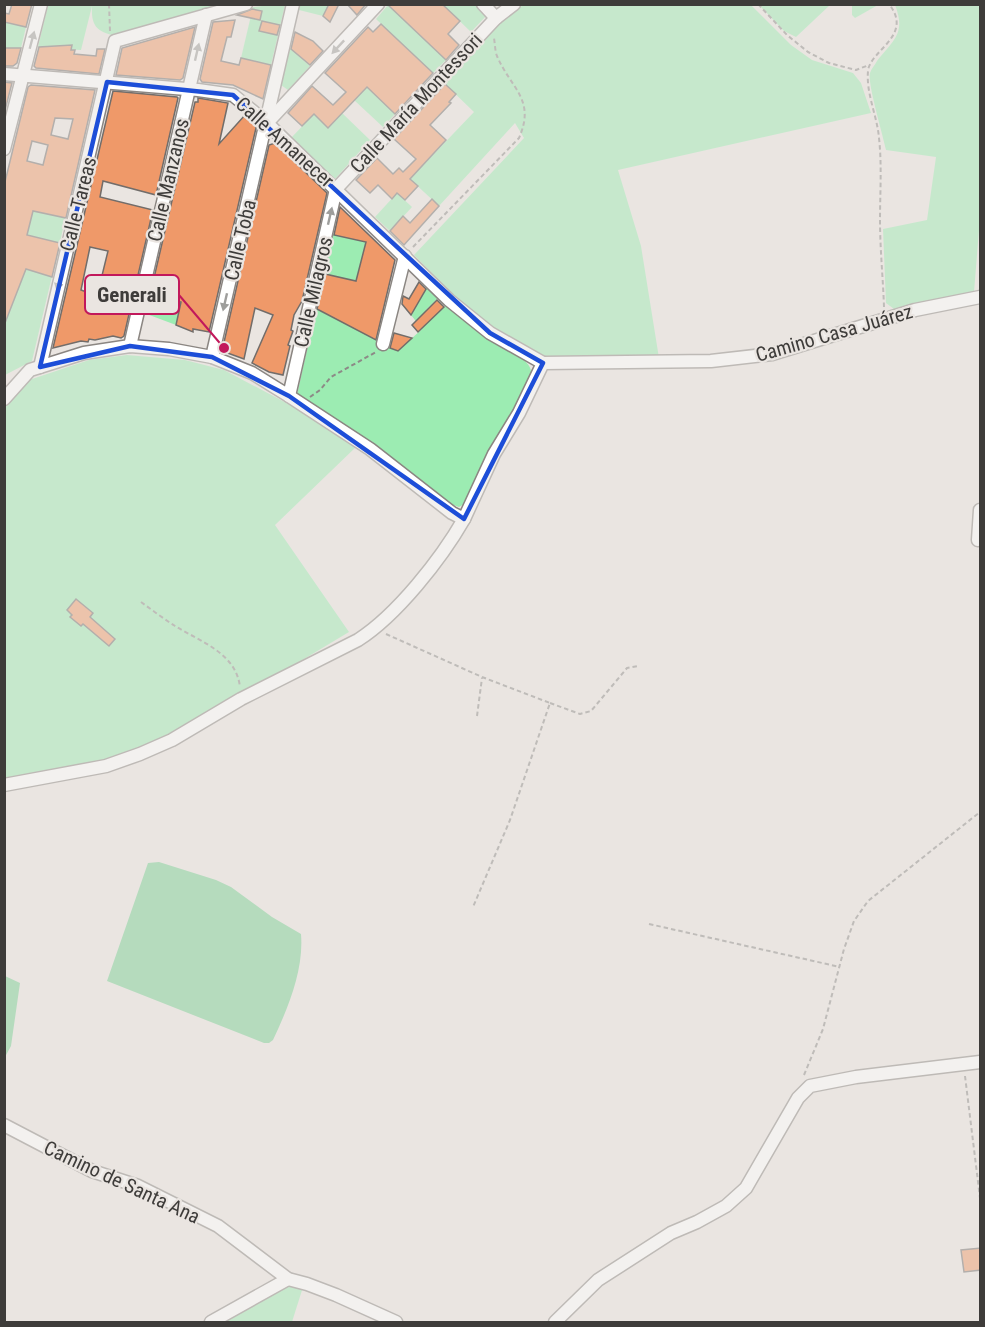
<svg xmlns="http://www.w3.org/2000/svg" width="985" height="1327" font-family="'Roboto Condensed',sans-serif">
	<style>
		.green { fill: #9cecb2 }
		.forest { fill: #77ce91 }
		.building { fill: #ef9969; stroke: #726d6a; stroke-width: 1.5; fill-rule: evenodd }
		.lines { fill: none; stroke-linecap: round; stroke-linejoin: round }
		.minor-casing { stroke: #8b8682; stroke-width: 15 }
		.path { stroke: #8d8a87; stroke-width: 2; stroke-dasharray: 4.5 3; stroke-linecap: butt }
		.minor { stroke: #fff; stroke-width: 12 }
		.oneway { fill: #9e9e9c }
		.marked { fill: none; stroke: #1d4ed8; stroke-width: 4.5; stroke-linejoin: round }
		.labels { text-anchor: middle; stroke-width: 4.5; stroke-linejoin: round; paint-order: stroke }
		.street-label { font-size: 20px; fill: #3e3c3a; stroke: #eae5e1 }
		.leader { fill: none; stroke: #c2185b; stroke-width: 2 }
		.callout-dot { fill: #c2185b; stroke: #eae5e1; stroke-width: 2 }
		.callout { fill: #eae5e1; stroke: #c2185b; stroke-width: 2 }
		.callout-label { font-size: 21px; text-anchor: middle; font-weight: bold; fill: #3e3c3a }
	</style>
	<rect width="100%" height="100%" fill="#eae5e1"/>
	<g class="green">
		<path d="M48 5H223L116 36C96 32 91 25 92 6L81 50C66 50 54 46 38 47Z"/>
		<path d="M270 5H285L271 65 241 58 253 7Z"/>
		<path d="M300 5H329L323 16 299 10Z"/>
		<path d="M388 5 446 60 433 73 376 19Z"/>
		<path d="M443 5H475L487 15 471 32Z"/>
		<path d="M523 5H751L791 45 812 60 853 73 861 83 871 113 618 170 641 246 659 358 549 357 527 350 473 315 414 255 524 138 515 123 439 206 410 179 474 112 445 84 481 45 501 19 504 20Z"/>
		<path d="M759 5H830L796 37 784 31Z"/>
		<path d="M852 5V4L878 5 855 18 852 15Z"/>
		<path d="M895 5H980V218L974 292 894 309 886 303 883 229 927 220 936 157 886 150C883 135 867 82 870 73 871 69 875 65 877 61 894 40 906 33 895 5Z"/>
		<path d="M4 22 26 27 21 48H5Z"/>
		<path d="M290 48 310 66 288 90 281 85Z"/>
		<path d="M367 87 395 114 383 127 354 100Z"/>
		<path d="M342 113 370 140 335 179 291 138 314 114Z"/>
		<path d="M397 193 412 207 390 231 375 217Z"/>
		<path d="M33 211 65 218 60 243 27 235Z"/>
		<path d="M333 234 366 242 356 281 324 274Z"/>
		<path d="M26 269 52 276 32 361 5 375 4 326Z"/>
		<path d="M427 287 438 298 426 310 433 318 447 304 471 326 525 361C533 369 532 374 529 384L466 503 459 507 448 503 297 395 316 309 398 351 422 329 411 315Z"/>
		<path d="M148 295 181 302 176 325 144 313Z"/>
		<path d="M127 355 185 360 224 370 294 407 356 447 275 525 349 632 187 729 117 758 5 782 4 405 26 381 89 360Z"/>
		<path d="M285 1287H303L292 1322H219Z"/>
	</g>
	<g class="forest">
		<path d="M159 862 216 880 231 887 272 917 301 934C304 970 288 1008 273 1040L269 1043H264L107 981 148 863Z"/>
		<path d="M5 976 20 983 11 1046 5 1057Z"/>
	</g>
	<g class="building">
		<path d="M12 4H32L26 27 4 22V13L9 14Z"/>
		<path d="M329 4H339L330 22 323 16Z"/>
		<path d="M347 4H366L357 15Z"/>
		<path d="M387 4H442L460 21 448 34 459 45 446 60Z"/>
		<path d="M252 9 262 11 260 20 237 15Z"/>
		<path d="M235 20 231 37H227L221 61 239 65 241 58 271 65 263 99 233 85 202 82 200 79 213 22Z"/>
		<path d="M262 21 280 25 277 35 259 31Z"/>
		<path d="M381 24 433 73 395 114 367 87 328 128 314 114 302 126 288 113 312 86 333 105 346 92 325 73 368 27 373 32Z"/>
		<path d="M195 27 183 78 180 80 116 75 122 48Z"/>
		<path d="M295 32 313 41 323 51 310 65 291 49Z"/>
		<path d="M72 45 71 50H75L74 54 96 56 97 49H105L99 74 36 68 34 66 39 47Z"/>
		<path d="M4 48H21L17 63 13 66H4Z"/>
		<path d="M4 82 12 83 4 114Z"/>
		<path d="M445 84 456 94 449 102 451 103 430 125 446 140 410 179 418 186 405 200 397 193 392 199 378 185 370 193 356 180 377 158 393 174 399 168 403 172 416 159 394 139Z"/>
		<path d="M31 85 95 90 66 218 33 211 27 235 60 243 52 277 26 269 5 323 4 186 28 87ZM55 118 73 119 68 139 51 135ZM32 141 48 145 43 165 27 161Z"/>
		<path d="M113 91 177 97 178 98 156 195 103 181 100 197 153 210 124 336 121 338 113 336 95 340 89 339 88 342 81 341 53 348ZM90 247 108 251 97 296 81 290Z"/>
		<path d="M198 98 228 103 219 144 245 115 254 123 256 128 209 332 193 329V332L176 325 181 302 150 295 195 102H198Z"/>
		<path d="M275 143 327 193 302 301 294 315 291 330 293 331 288 345 290 346 283 375 269 372 252 363 273 315 255 308 244 359 222 351 269 145Z"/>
		<path d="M432 199 439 206 404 245 390 231 403 216 410 223Z"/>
		<path d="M340 207 395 260 376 340 317 309 325 274 356 281 366 242 334 235Z"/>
		<path d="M419 282 426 289 411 315 402 304 403 296 409 299Z"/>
		<path d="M437 300 444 307 418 332 412 325Z"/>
		<path d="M394 333 412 338 398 351 390 348Z"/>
		<path d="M76 599 93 613 90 617 115 639 109 646 83 624 81 626 70 617 72 615 67 610Z"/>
		<path d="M981 1248V1270L964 1272 961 1250Z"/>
	</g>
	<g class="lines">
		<defs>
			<g id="minor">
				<path d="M483 4 496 18"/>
				<path d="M4 74 198 90 233 95 267 123 449 300 490 333 543 363"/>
				<path d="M268 122 378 4"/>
				<path d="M4 149 41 4"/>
				<path d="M383 344 405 256"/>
				<path d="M130 346 206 15"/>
				<path d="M212 357 293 4"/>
				<path d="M40 367 115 41 246 4"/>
				<path d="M289 396 336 189 496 18 514 4"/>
				<path d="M4 399 30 370 84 353 130 346 169 349 212 357 252 373 289 396 370 449 452 513 464 519 494 454 519 413 543 363 711 361 772 354 915 310 980 297"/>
				<path d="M978 540 980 510"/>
				<path d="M4 785 106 766 140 754 172 740 241 699 358 640C397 615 441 559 464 519"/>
				<path d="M4 1125 92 1171 138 1186 218 1226 288 1279 307 1284 336 1295 396 1322"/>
				<path d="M211 1322 288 1279"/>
				<path d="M555 1322 598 1280 671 1233 697 1222 726 1206 746 1188 798 1098 810 1086 856 1077 980 1062"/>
			</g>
		</defs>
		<use href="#minor" class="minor-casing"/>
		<g class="path">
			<path d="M109 4 110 31"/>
			<path d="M758 4 787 35 808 52 829 63 856 70 869 65"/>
			<path d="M413 247 519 138C536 99 511 89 497 56 495 51 495 44 494 38"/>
			<path d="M884 307C883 278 880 249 880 220 880 193 882 165 879 138 877 115 866 94 868 71 870 50 914 36 889 4"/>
			<path d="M310 397 320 390 331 377 376 352"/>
			<path d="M141 602C152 610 164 619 175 626 201 642 236 653 240 687"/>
			<path d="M386 634 482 677 550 703 510 820 473 907"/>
			<path d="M550 703 580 714 591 711 627 668 638 666"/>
			<path d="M477 716 482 678"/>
			<path d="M649 924 840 967"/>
			<path d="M804 1075 823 1029 844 949 854 921 868 901 980 812"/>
			<path d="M965 1076 980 1198"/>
		</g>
		<use href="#minor" class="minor"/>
	</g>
	<defs><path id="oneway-solid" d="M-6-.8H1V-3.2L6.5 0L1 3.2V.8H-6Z" transform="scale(1.5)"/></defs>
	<g class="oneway">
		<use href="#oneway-solid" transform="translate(32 40) rotate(-75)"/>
		<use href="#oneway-solid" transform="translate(338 47) rotate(133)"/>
		<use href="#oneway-solid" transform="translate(197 52) rotate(-77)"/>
		<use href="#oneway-solid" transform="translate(330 216) rotate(-77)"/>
		<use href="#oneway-solid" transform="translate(59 282) rotate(104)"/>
		<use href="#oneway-solid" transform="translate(225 302) rotate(103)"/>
	</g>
	<path d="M0 0H985V1327H0ZM107 82 233 95 490 333 543 363 464 519 289 396 212 357 130 346 40 367Z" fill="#eae5e1" fill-opacity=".55" fill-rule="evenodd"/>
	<path class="marked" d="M107 82 233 95 490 333 543 363 464 519 289 396 212 357 130 346 40 367Z"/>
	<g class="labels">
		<g class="street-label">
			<text transform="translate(416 103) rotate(-47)" y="7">Calle María Montessori</text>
			<text transform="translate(285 142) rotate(42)" y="7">Calle Amanecer</text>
			<text transform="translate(168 180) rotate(-77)" y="7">Calle Manzanos</text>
			<text transform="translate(78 204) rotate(-76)" y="7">Calle Tareas</text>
			<text transform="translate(240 240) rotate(-77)" y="7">Calle Toba</text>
			<text transform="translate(313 292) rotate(-77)" y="7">Calle Milagros</text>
			<text transform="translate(834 333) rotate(-16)" y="7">Camino Casa Juárez</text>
			<text transform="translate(122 1182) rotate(25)" y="7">Camino de Santa Ana</text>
		</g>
	</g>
	<path class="leader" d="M224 348L179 295"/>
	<circle class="callout-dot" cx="224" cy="348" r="6"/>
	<rect class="callout" x="85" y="275" width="94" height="39" rx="6"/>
	<g class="callout-label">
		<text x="132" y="302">Generali</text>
	</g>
	<rect width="985" height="1327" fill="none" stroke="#3e3c3a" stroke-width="12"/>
</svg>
